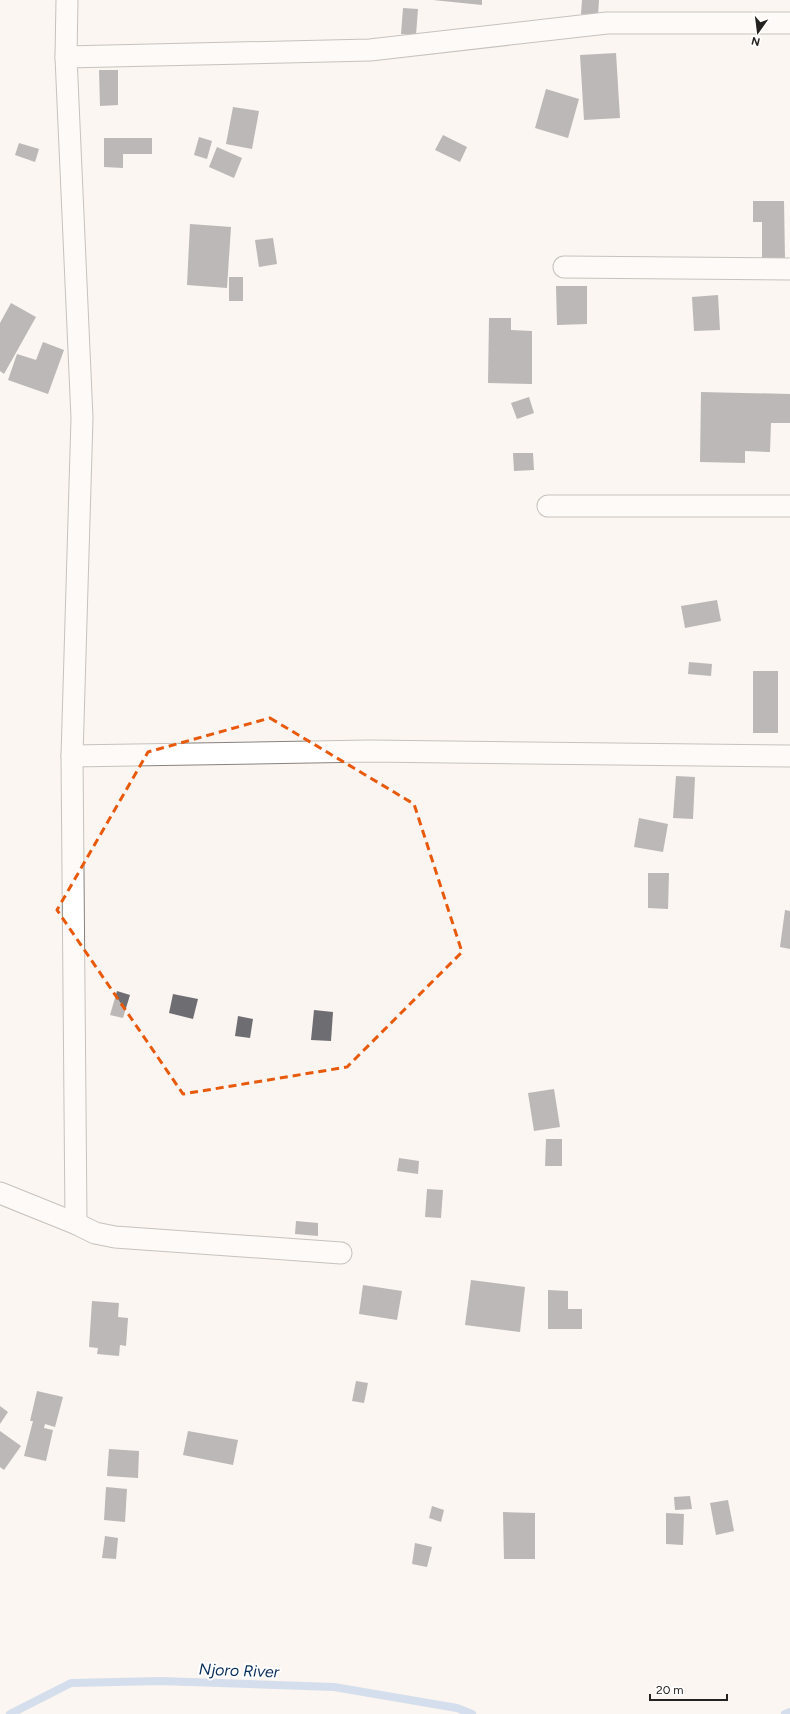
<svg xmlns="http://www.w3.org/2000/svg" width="790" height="1714" font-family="Figtree,sans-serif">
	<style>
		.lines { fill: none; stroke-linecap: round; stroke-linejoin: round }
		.stream { stroke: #a6c1e7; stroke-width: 8 }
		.building { fill: #6d6d72 }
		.street-casing { stroke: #88837f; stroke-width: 23 }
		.street { stroke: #fff; stroke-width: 21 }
		.marked { fill: none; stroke: #e8590c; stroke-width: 3; stroke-dasharray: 8 5; stroke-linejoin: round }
		.labels { text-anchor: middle; stroke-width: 4; stroke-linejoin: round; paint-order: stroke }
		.water-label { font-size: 16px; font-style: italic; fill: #082d5b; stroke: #fff }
	</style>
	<rect width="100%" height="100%" fill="#fbf5f1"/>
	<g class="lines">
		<g class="stream">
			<path d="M10 1714 71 1683 160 1681 334 1687 457 1708 472 1714"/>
			<path d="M785 1714 790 1712"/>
		</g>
	</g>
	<g class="building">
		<path d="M433 0H482V5Z"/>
		<path d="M582 0H599L598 16 581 14Z"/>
		<path d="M403 8 418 9 416 35 401 34Z"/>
		<path d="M616 53 620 118 584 120 580 55Z"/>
		<path d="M99 70H118V105L100 106Z"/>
		<path d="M546 89 579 99 568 138 535 128Z"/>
		<path d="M233 107 259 111 252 149 226 144Z"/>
		<path d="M443 135 467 147 460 162 435 150Z"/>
		<path d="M199 137 212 141 207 159 194 155Z"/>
		<path d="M104 138H152V154H123V168L104 167Z"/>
		<path d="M19 143 39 149 35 162 15 155Z"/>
		<path d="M217 147 242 158 234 178 209 167Z"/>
		<path d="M753 201H784L785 259H762V222H753Z"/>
		<path d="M190 224 231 227 227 288 187 285Z"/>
		<path d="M273 238 277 264 259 267 255 240Z"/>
		<rect x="229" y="277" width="14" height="24"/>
		<path d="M556 286H587V324L557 325Z"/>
		<path d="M718 295 720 330 694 331 692 297Z"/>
		<path d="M11 303 36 317 4 374 0 371V323Z"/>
		<path d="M489 318H511V330L532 331V384L488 383Z"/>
		<path d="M43 342 64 350 48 394 8 380 17 354 36 360Z"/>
		<path d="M701 392 790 394V423H771L770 452 745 451V463L700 462Z"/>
		<path d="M529 397 534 413 517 419 511 403Z"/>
		<path d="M513 453H533L534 470 514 471Z"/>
		<path d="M717 600 721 621 685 628 681 606Z"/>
		<path d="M689 662 712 664 711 676 688 674Z"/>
		<rect x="753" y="671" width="25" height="62"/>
		<path d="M676 776 695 777 693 819 673 818Z"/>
		<path d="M639 818 668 824 663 852 634 847Z"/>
		<path d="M648 873H669L668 909 648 908Z"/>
		<path d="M785 910 790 911V949L780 947Z"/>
		<path d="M117 991 130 995 123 1018 110 1015Z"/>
		<path d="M173 994 198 999 193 1019 169 1013Z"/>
		<path d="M314 1010 333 1012 331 1041 311 1040Z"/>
		<path d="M238 1016 253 1019 250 1038 235 1036Z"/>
		<path d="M554 1089 560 1127 534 1131 528 1093Z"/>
		<path d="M546 1139H562V1166H545Z"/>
		<path d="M399 1158 419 1161 418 1174 397 1171Z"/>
		<path d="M427 1189 443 1190 441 1218 425 1217Z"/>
		<path d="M296 1221 318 1223V1236L295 1234Z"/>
		<path d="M471 1280 525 1287 520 1332 465 1325Z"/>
		<path d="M363 1285 402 1291 397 1320 359 1314Z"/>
		<path d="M548 1290 568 1291V1309H582V1329H548Z"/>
		<path d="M92 1301 119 1303 118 1317 128 1318 126 1346 120 1345 119 1356 97 1354 98 1348 89 1347Z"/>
		<path d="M356 1381 368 1383 364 1403 352 1401Z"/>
		<path d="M37 1391 63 1397 55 1427 45 1424 44 1428 53 1430 46 1461 24 1456 33 1421H30Z"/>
		<path d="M0 1406 8 1412 0 1424Z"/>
		<path d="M0 1431 21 1446 4 1470 0 1467Z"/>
		<path d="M188 1431 238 1440 233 1465 183 1455Z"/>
		<path d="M109 1449 139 1451 138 1478 107 1476Z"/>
		<path d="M106 1487 127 1489 125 1522 104 1520Z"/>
		<path d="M690 1496 692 1509 675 1510 674 1497Z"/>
		<path d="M728 1500 734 1531 716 1535 710 1503Z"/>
		<path d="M432 1506 444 1510 441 1522 429 1518Z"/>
		<path d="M503 1512 535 1513V1559H504Z"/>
		<path d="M666 1513 684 1514 683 1545 666 1544Z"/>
		<path d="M105 1536 118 1538 116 1559 102 1558Z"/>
		<path d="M415 1543 432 1547 427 1567 412 1564Z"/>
	</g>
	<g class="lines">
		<defs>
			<g id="street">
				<path d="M67 0 66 57 82 418 72 756 76 1222 77 1224 95 1233 115 1237 341 1253"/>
				<path d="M66 57 370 50 607 23H790"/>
				<path d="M564 267 790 269"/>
				<path d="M548 506H790"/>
				<path d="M72 756 369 751 790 756"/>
				<path d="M0 1193 77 1224"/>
			</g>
		</defs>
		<use href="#street" class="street-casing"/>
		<use href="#street" class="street"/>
	</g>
	<path d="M0 0H790V1714H0ZM270 718 414 804 462 952 347 1067 183 1094 57 910 148 752Z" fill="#fbf5f1" fill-opacity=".55" fill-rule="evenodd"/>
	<path class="marked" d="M270 718 414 804 462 952 347 1067 183 1094 57 910 148 752Z"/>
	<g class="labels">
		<g class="water-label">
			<text transform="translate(239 1670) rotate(2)" y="6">Njoro River</text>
		</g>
	</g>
	<g transform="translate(758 32) rotate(194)" stroke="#ffffff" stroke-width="3" paint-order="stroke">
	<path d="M0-3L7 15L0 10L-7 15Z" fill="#242220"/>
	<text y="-6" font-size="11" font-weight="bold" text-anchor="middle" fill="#242220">N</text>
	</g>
	<path d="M650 1694v6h77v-6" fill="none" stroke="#242220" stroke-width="2"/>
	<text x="656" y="1694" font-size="12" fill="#242220" stroke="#ffffff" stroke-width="3" paint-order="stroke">20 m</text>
</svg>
